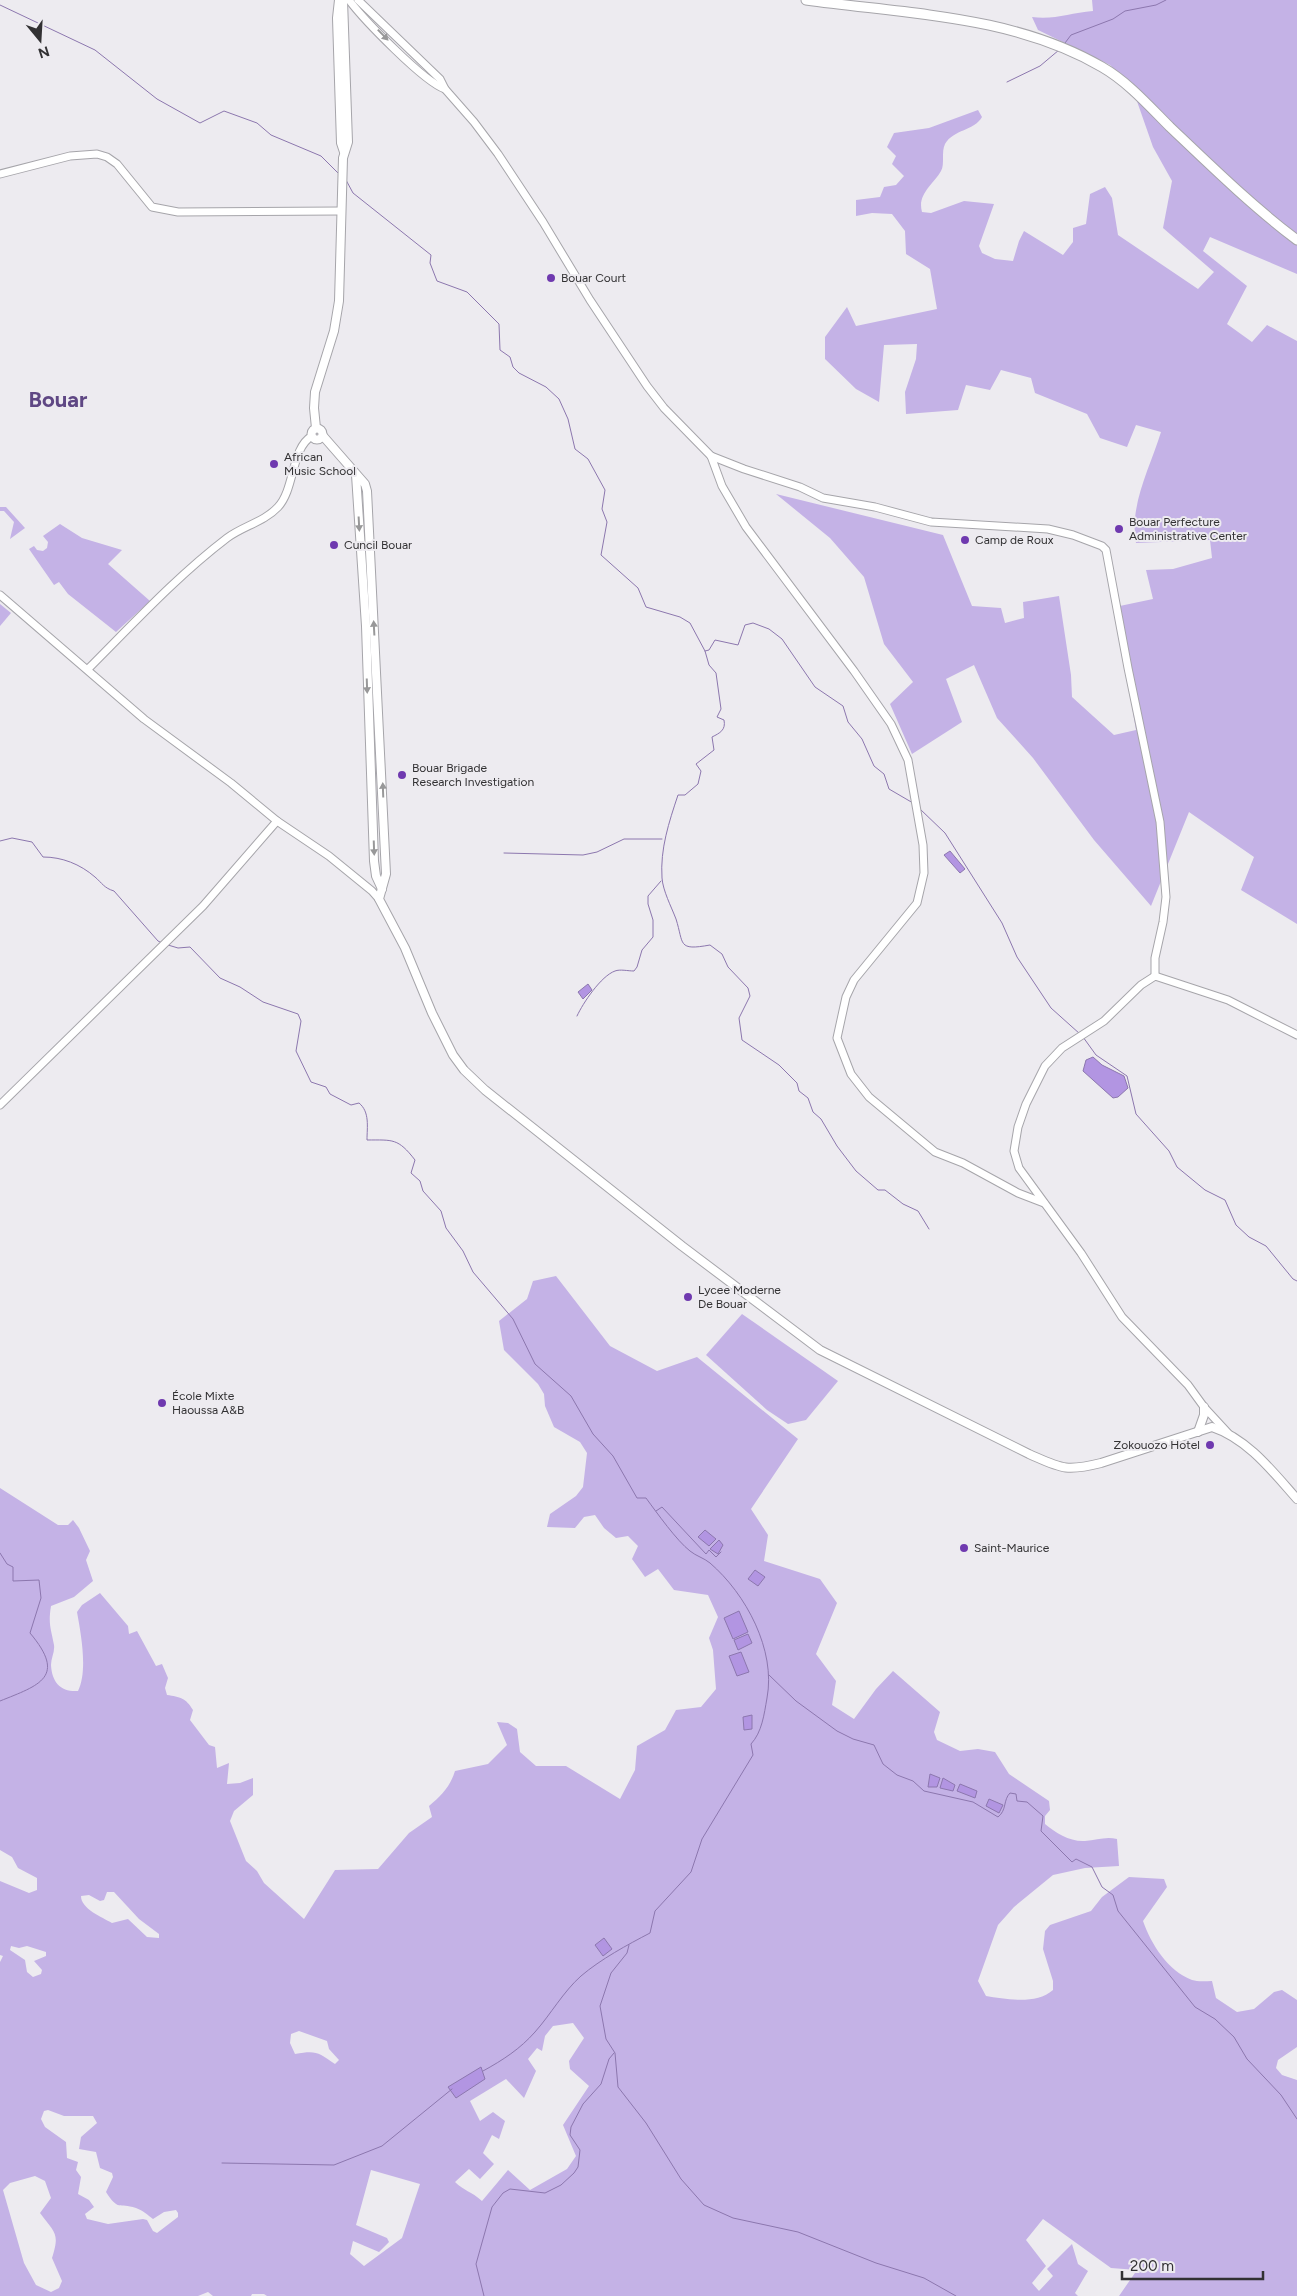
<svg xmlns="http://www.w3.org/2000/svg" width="1297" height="2296" font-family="Figtree,sans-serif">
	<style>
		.green { fill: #c4b2e6; fill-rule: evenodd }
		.water { fill: #b295e2; stroke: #8c77ae }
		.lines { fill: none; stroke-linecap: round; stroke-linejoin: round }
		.stream { stroke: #8c77ae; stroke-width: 1 }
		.tertiary-casing { stroke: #a6a5aa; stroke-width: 9 }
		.secondary-casing { stroke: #a6a5aa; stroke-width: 10 }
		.primary-casing { stroke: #a6a5aa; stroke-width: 11 }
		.tertiary { stroke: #fff; stroke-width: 7 }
		.secondary { stroke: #fff; stroke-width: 8 }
		.primary { stroke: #fff; stroke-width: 9 }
		.oneway { fill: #989899 }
		.poi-dot { fill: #6f39af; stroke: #edebf0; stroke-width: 2 }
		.labels { text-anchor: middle; stroke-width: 4; stroke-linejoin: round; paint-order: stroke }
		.poi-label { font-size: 12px; fill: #323133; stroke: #edebf0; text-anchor: start }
		.town-label { font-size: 22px; font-weight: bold; fill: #5f4784; stroke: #edebf0 }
	</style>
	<rect width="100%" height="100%" fill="#edebf0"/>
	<g class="green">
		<path d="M1092 0H1297V274L1210 237 1203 251 1247 286 1227 324 1252 342 1267 325 1297 341V924L1241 890 1254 857 1189 812 1151 906 1094 840 1033 758 997 718 974 665 946 679 962 722 912 754 890 704 913 682 884 644 864 577 830 538 776 494 943 535 972 606 1001 608 1005 623 1024 618 1023 602 1059 596 1071 675 1072 697 1114 735 1136 730 1115 607 1153 599 1146 570 1173 569 1212 558 1210 540 1136 543C1129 505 1150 468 1161 432L1136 425 1127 447 1100 438 1087 414 1035 393 1031 378 1001 370 990 390 966 385 958 410 906 414 905 392 916 359 917 344 884 345 879 402 856 389 825 359V337L847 307 856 326 937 309 930 269 906 254 905 231 892 214 872 213 856 216V200L880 197 884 187 896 185 904 176 892 164 896 156 887 147 894 133 929 128 978 110 982 117C974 131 954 129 945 144 941 152 945 164 941 171 933 185 917 194 922 212L931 213 964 201 994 204 979 246 982 253 995 259 1013 261 1019 241 1024 231 1063 255 1073 242V228L1086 224 1090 194 1105 187 1112 198 1118 235 1198 289 1214 272 1163 228 1172 181 1153 147 1132 87 1110 65 1038 30 1032 17C1054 20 1070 13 1093 11Z"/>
		<path d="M0 507H6L25 528 10 539 14 522 4 511H0Z"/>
		<path d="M60 524 82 538 122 550 108 564 150 601 116 632 68 594 59 582 54 585 29 549 34 546 37 550 43 551 47 548 48 542 43 536Z"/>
		<path d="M0 604 11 613 0 626Z"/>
		<path d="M556 1276 610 1346 657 1371 697 1357 798 1439 751 1509 768 1535 764 1561 820 1579 837 1603 816 1654 836 1681 832 1705 854 1719 876 1689 893 1671 940 1712 934 1732 937 1740 960 1751 978 1749 995 1752 1009 1774 1049 1801 1050 1810 1045 1816V1824C1056 1833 1070 1842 1085 1841 1097 1840 1106 1836 1117 1839L1119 1866 1085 1868 1053 1875 1014 1907 998 1925 978 1981 986 1996C1006 1999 1036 2005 1053 1990V1981L1043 1949 1045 1931 1050 1925 1091 1911 1102 1897 1129 1877 1164 1879 1167 1887 1143 1921C1151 1944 1168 1971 1192 1980 1198 1982 1206 1981 1212 1981L1216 1998 1237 2012 1254 2009 1274 1992 1282 1990 1297 2000V2047L1278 2060 1276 2068 1282 2075 1297 2080V2296H1119L1137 2270 1111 2268 1043 2219 1026 2240 1046 2266 1032 2283 1039 2291 1053 2276 1047 2269 1072 2244 1078 2264 1088 2271 1075 2293 1078 2296H267L264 2294H252L251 2296H213L208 2292 198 2296H0V1962L3 1956 0 1955V1881L29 1893 37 1890V1878L18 1868 12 1857 0 1850V1488L58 1525H68L73 1520 79 1528 90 1551 86 1560 93 1581 74 1597 51 1606C48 1624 51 1629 54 1645 55 1652 51 1658 51 1665 52 1683 61 1692 78 1691 88 1671 81 1634 77 1612L82 1605 100 1593 128 1626 129 1634 137 1631 156 1666 162 1664 168 1678 165 1688 167 1695C180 1697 186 1698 193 1710L190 1720 209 1745 215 1747 217 1768 229 1763 227 1784 240 1783 253 1778V1795L234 1811 230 1821 246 1861 257 1871 264 1883 304 1919 335 1870 378 1869 409 1833 432 1817 429 1806C441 1796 450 1787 455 1771L488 1764 507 1745 497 1722 508 1723 517 1729 520 1752 536 1766H566L620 1799 635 1770 637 1746 665 1730 676 1710 701 1707 716 1689 713 1650 709 1638 718 1617 708 1595 674 1590 658 1569 645 1577 632 1559 638 1546 628 1536 616 1538 604 1528 595 1515 584 1517 575 1528 547 1527 550 1514 576 1496 583 1487 587 1453 580 1442 554 1427 545 1406 544 1394 538 1384 504 1350 499 1321 527 1299 533 1281ZM107 1892H114L139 1919 159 1934V1938L147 1937 128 1919 112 1923C102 1917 81 1909 81 1896L89 1895 100 1901 104 1900ZM11 1946 19 1948 27 1946 46 1952V1956L34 1961 42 1970 41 1974 33 1977 27 1972 25 1960 10 1950ZM573 2023 584 2038 569 2061 570 2069 589 2086 563 2125 576 2156 567 2169 530 2190 508 2170 482 2201C471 2191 464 2191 455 2182L469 2169 480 2179 494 2164 483 2153 492 2135 499 2139 505 2121 493 2112 480 2121 470 2101 506 2079 524 2098 536 2071 528 2059 537 2048 542 2051 545 2036 553 2026ZM299 2031 327 2041 329 2049 339 2060 335 2064C318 2052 316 2050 295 2054L290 2043 291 2034ZM48 2110 64 2116H93L97 2123 81 2137 79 2149 96 2152 100 2168 112 2173 113 2177 106 2192C119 2212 118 2202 136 2208 142 2210 148 2215 153 2219L164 2212 176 2210 178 2213V2217L157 2233 153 2231 147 2220 143 2219 108 2224 87 2219 85 2214 94 2207 89 2200 78 2194 81 2177 76 2170 78 2162 67 2158 66 2142 45 2127 41 2119 44 2111ZM371 2170 420 2184 402 2238 364 2266 350 2254 353 2241 379 2252 389 2242 387 2238 356 2225ZM35 2176 45 2181 51 2198 40 2213C55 2233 60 2233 52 2258L62 2281 59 2288 51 2292 36 2285 24 2263 3 2190 10 2183Z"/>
		<path d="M742 1314 838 1381 806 1420 788 1424 767 1410 706 1355Z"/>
	</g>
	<g class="water">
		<path d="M950 851 965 869 960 873 944 855Z"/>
		<path d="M588 984 592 990 583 999 578 992Z"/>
		<path d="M1093 1057 1102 1065 1124 1076 1128 1088 1118 1097 1113 1098 1083 1071 1086 1060Z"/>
		<path d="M705 1530 716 1539 709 1546 698 1537Z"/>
		<path d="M719 1540 723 1545 718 1554 710 1549Z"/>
		<path d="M755 1570 765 1577 758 1586 748 1579Z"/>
		<path d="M739 1611 748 1632 733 1639 724 1618Z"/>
		<path d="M748 1634 752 1643 738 1650 734 1640Z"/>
		<path d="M741 1652 749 1672 737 1676 729 1656Z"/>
		<path d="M752 1715V1729L744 1730 743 1717Z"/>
		<path d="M930 1774 940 1778 937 1787H928Z"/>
		<path d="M943 1778 955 1785 953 1791 940 1788Z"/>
		<path d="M960 1784 977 1791 975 1798 957 1791Z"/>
		<path d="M989 1799 1003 1805 999 1813 986 1806Z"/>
		<path d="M604 1938 612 1949 603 1956 595 1945Z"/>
		<path d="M481 2067 485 2079 456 2098 448 2087Z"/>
	</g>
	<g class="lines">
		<g class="stream">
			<path d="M0 5 95 50 157 99 200 123 224 111 257 123 271 135 321 156 339 174"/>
			<path d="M1065 43 1071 35 1113 19 1125 11 1156 5 1166 0"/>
			<path d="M1007 82 1040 66 1059 50"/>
			<path d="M346 180 353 193 431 255 430 263 437 281 467 292 499 324 500 350 510 357 513 367 519 373 546 387 559 399 568 419 575 449 588 459 605 490 602 509 607 522 601 555 638 588 646 607 680 617 690 623 705 651 709 665 716 673 721 709 717 717 724 720C726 730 720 733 712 737L714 750 696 764 701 771 698 784 685 795H678C669 822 660 849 662 878 663 891 671 906 676 919 684 944 677 951 710 945L722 954 728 967 748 988 750 996 739 1018 742 1040 779 1065 797 1083 799 1091 808 1098 813 1112 821 1119 837 1146 856 1171 878 1190H885L903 1204 918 1211 929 1229"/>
			<path d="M705 651 709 650 715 640 738 645 745 625 753 623 769 629 782 639 815 687 843 706 848 722 862 739 874 766 884 774 889 789 913 803"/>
			<path d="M920 809 945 833 1002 923 1017 957 1051 1008 1080 1034"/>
			<path d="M0 841 12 838 32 842 43 857C62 857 80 864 95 877 102 883 104 888 114 891L158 941 162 943"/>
			<path d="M504 853 583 855 597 852 624 839H662"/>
			<path d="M168 945 178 948 190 947 220 978 240 987 263 1002 298 1014 301 1021 296 1051 311 1082 326 1087 330 1094 351 1105 359 1103C370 1112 367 1127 367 1140 393 1140 398 1138 415 1160L411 1173 420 1181 423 1191 441 1211 446 1228 463 1251 473 1272 513 1319 535 1364 571 1396 593 1434 613 1456 637 1498H646C657 1513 677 1541 690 1551 696 1556 704 1558 710 1563 746 1594 776 1650 767 1698 764 1715 762 1732 751 1744L753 1755 702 1839 691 1872 655 1911 650 1933C627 1945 601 1959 581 1976 563 1992 551 2014 535 2032 520 2049 503 2060 483 2071"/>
			<path d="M577 1016C583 1003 601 976 615 971 620 969 628 971 634 971L637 967 642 950 653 937V920L648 904V896L661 881"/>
			<path d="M1083 1037 1096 1055 1127 1076 1136 1114 1169 1151 1177 1167 1205 1190 1225 1200 1236 1225 1249 1237 1266 1246 1293 1279 1297 1281"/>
			<path d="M656 1511 662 1507 706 1554 709 1550 716 1557 721 1552"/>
			<path d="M0 1553 7 1564 13 1567V1581L39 1580 41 1598 30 1633C67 1677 40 1685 0 1701"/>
			<path d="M769 1675 796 1701 837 1731 853 1739 874 1745 883 1764 897 1775 913 1781 924 1791 973 1802 998 1817C1007 1810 1003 1800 1010 1793L1016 1794 1017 1801 1027 1802 1043 1816 1041 1831 1072 1862 1076 1859 1092 1867 1102 1887 1113 1895 1118 1911 1195 2007 1215 2019 1234 2037 1247 2059 1281 2095 1297 2119"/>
			<path d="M629 1945 627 1953 611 1973 600 2006 606 2039 615 2053 618 2087 646 2123 681 2179 704 2205 733 2218 798 2232 876 2263 924 2278 956 2296"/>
			<path d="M222 2163 334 2165 382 2146 452 2089"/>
			<path d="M484 2296 476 2264 492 2207 503 2193 510 2189 545 2193 561 2185 574 2173 578 2167 580 2150 570 2135 571 2127 583 2104 601 2084 609 2059 614 2053"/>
		</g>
		<defs>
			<g id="tertiary">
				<path d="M349 0C364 20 424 82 445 89"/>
				<path d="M358 0 440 79 445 89 474 122 498 154 543 222 590 300 647 386 664 408 711 456 722 486 746 527 854 671 891 724 908 760 923 845 924 873 917 903 854 980 846 997 837 1038 851 1074 869 1097 935 1152 963 1163 1018 1193 1044 1203"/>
				<path d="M0 174 70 156 97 154 107 157 117 164 152 207 178 212 341 211"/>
				<path d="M711 456 744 469 800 487 823 498 875 507 931 522 1048 529 1073 535 1102 546 1106 550 1128 668 1160 822 1166 897 1163 922 1155 958V976"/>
				<path d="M0 595 144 719 231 783 277 821 329 856 372 891 379 899"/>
				<path d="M88 669C133 624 176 577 227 538 243 526 264 522 278 507 295 489 291 448 312 436"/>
				<path d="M0 1105 203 906 277 821"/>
				<path d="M1228 1433 1204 1407 1188 1385 1122 1317 1081 1253 1019 1168 1014 1151 1018 1127 1026 1104 1045 1066 1062 1048 1104 1021 1141 985 1155 976 1228 1000 1297 1035"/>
			</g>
			<g id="secondary">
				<path d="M339 0 337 18 341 143 344 152"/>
				<path d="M316 428 314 408 315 392 334 331 339 301 343 158 348 142 343 0"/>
				<circle cx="317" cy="434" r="5.5"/>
				<path d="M323 436 365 484 367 491 386 874 379 899 405 948 432 1013 453 1055 464 1070 485 1090 682 1246 820 1350 1029 1454C1061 1468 1065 1472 1101 1463L1212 1427C1248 1439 1273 1472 1297 1499"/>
				<path d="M356 475 366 626 374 861 376 876 382 889"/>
				<path d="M1198 1432 1204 1415V1407"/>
			</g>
			<path id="primary" d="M806 0C906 14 1013 15 1102 67 1128 82 1149 106 1170 127 1211 166 1252 206 1297 240"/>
		</defs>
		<use href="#tertiary" class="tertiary-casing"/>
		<use href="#secondary" class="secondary-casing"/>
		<use href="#primary" class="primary-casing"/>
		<use href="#tertiary" class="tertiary"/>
		<use href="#secondary" class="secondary"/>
		<use href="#primary" class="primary"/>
	</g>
	<defs><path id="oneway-solid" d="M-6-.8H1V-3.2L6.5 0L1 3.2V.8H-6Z" transform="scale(1.25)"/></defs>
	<g class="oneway">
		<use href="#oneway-solid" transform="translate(383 35) rotate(46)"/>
		<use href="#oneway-solid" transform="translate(359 524) rotate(87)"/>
		<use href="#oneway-solid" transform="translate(374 628) rotate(-93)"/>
		<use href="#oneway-solid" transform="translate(367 686) rotate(88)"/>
		<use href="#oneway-solid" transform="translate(383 790) rotate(-92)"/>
		<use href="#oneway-solid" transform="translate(374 848) rotate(88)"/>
	</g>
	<g class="poi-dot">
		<circle cx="551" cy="278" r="5"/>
		<circle cx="274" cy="464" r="5"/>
		<circle cx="1119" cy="529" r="5"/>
		<circle cx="965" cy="540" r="5"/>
		<circle cx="334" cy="545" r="5"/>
		<circle cx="402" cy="775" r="5"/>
		<circle cx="688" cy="1297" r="5"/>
		<circle cx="162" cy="1403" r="5"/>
		<circle cx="1210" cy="1445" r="5"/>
		<circle cx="964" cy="1548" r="5"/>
	</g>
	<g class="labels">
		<g class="poi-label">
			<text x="561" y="282">Bouar Court</text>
			<text x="284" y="461">African<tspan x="284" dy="14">Music School</tspan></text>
			<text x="1129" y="526">Bouar Perfecture<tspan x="1129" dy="14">Administrative Center</tspan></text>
			<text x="975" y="544">Camp de Roux</text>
			<text x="344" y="549">Cuncil Bouar</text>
			<text x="412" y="772">Bouar Brigade<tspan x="412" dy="14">Research Investigation</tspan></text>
			<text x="698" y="1294">Lycee Moderne<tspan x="698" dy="14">De Bouar</tspan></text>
			<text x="172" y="1400">École Mixte<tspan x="172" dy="14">Haoussa A&amp;B</tspan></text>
			<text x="1200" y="1449" text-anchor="end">Zokouozo Hotel</text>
			<text x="974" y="1552">Saint-Maurice</text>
		</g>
		<g class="town-label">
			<text x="58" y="407">Bouar</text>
		</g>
	</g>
	<g transform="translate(40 40) rotate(162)" stroke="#edebf0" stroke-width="4" paint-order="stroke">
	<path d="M0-4L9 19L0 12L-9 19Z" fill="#323133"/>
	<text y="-8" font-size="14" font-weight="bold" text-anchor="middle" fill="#323133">N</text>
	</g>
	<path d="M1122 2271v8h141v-8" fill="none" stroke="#323133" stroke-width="2.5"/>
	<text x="1130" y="2271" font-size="15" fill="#323133" stroke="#edebf0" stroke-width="4" paint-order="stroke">200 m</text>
</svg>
